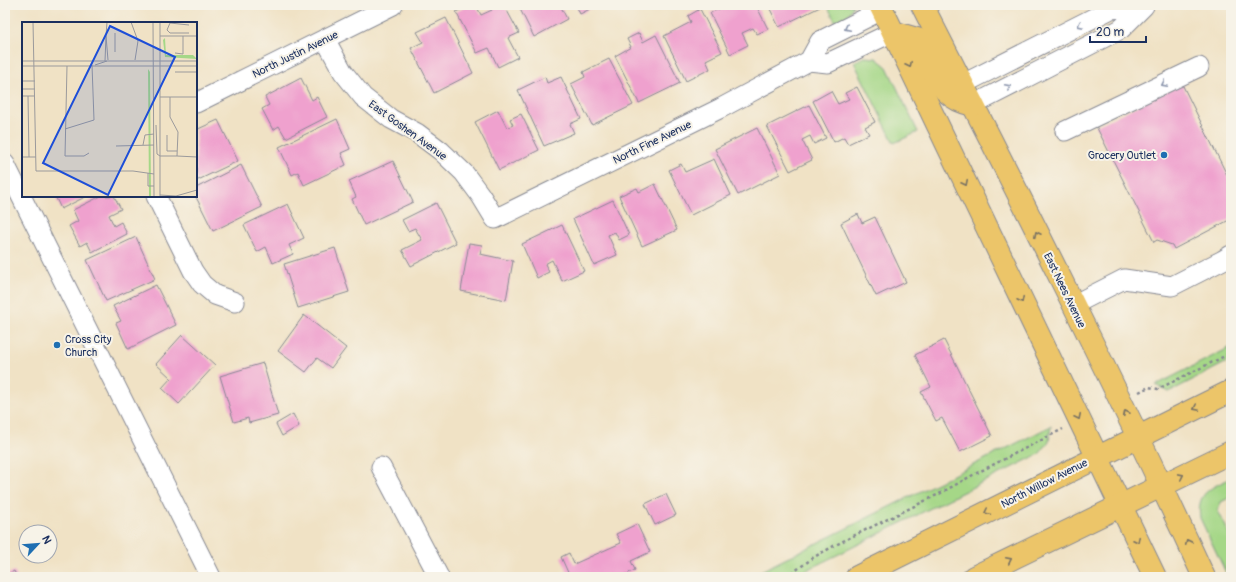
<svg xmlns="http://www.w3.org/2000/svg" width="1236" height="582" font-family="Pangolin,sans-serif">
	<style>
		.green { fill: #a5d787; stroke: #608372 }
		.building { fill: #efa1ce }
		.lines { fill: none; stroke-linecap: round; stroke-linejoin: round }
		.minor-casing { stroke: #868892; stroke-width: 21 }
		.major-casing { stroke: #868892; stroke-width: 24 }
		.path { stroke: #868892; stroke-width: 2.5; stroke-dasharray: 3 3; stroke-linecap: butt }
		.minor { stroke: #fff; stroke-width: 19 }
		.major { stroke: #ecc569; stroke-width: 22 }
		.oneway { stroke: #8d97ae }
		.oneway2 { stroke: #797263 }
		.poi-dot { fill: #1f6fb2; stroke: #f7f3e8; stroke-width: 1.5 }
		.labels { text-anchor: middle; stroke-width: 4; stroke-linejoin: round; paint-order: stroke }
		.street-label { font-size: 11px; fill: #1b2f5e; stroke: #f7f3e8 }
		.poi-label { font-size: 11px; fill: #1b2f5e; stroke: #f7f3e8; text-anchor: end }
		.inset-road { fill: none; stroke: #9b9a9c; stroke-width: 1 }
		.view { fill: #1d4ed8; fill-opacity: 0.15; stroke: #1d4ed8; stroke-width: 2 }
		.inset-edge { fill: none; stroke: #1b2f5e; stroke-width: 2 }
	</style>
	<rect width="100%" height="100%" fill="#f7f3e8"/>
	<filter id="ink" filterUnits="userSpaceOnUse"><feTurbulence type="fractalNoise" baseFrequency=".025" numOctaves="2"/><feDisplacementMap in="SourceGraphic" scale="8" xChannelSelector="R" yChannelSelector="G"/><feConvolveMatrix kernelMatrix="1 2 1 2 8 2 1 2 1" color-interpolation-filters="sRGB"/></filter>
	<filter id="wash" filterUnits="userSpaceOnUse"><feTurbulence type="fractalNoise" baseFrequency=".012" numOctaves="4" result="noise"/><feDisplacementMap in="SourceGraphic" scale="16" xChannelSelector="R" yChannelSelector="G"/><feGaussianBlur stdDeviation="0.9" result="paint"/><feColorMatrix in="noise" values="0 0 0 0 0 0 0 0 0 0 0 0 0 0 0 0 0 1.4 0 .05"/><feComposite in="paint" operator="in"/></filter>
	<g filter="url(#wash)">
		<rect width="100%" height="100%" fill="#f0e2c5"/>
		<g class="green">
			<path d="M827 5H853C851 14 843 19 836 23Z"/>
			<path d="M864 57 876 58 887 67 918 132 894 143 854 62Z"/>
			<path d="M1231 347V360L1169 392 1156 385Z"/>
			<path d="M1051 426 1049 442 1039 454 793 577H749Z"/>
			<path d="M1231 478V497L1221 502 1218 511 1231 537V577H1228L1200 518C1196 492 1211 488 1231 478Z"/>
		</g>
		<g id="blocks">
			<g class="building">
				<path d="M469 5H476L481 15 492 10 489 5H504L519 33 508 38 518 57 498 67 489 48 477 53 456 12Z"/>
				<path d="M518 5H560L567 19 534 37Z"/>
				<path d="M576 5H598L580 14Z"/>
				<path d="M719 5H756L768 29 757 34 753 28 742 33 748 45 730 54 710 13 721 8Z"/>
				<path d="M768 5H819L820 7 779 27Z"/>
				<path d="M700 9 722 52 706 60 710 69 686 81 664 36 691 22 688 16Z"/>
				<path d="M446 18 473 73 434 93 411 48 423 42 417 32Z"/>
				<path d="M639 33 643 42 656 35 680 83 639 103 615 56 631 47 627 39Z"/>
				<path d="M609 59 633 105 592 125 571 84 585 77 583 72Z"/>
				<path d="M545 77 547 83 561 77 581 119 570 124 574 133 544 146 518 90Z"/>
				<path d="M301 78 312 100 317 97 327 117 286 138 279 126 273 130 262 109 269 105 265 97Z"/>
				<path d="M1182 84 1231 183V219L1174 249 1172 245 1157 240 1154 242 1096 126Z"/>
				<path d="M857 87 875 122 865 127 869 134 848 144 844 137 834 142 813 101 831 91 838 104 849 99 845 93Z"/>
				<path d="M809 105 826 138 814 144 810 136 802 140 812 160 790 171 767 126Z"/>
				<path d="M498 110 507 128 513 125 510 119 521 114 539 150 499 170 475 122Z"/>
				<path d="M337 119 350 149 341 153 346 165 304 185 298 172 292 175 279 147Z"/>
				<path d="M218 120 238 161 196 181V130Z"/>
				<path d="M757 128 780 174 738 195 715 149Z"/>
				<path d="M714 159 731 195 691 215 669 170 681 164 685 172Z"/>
				<path d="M393 161 413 202 364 225 352 199 356 197 349 181Z"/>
				<path d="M241 165 262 207 213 231 196 197V188Z"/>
				<path d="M655 184 677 230 642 246 619 196 637 188 639 192Z"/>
				<path d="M55 196H87L61 209Z"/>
				<path d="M101 196H114L121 209 109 215 114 226 121 222 127 234 92 252 87 242 80 246 69 226 78 221 73 210Z"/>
				<path d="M613 200 629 235 619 240 615 232 608 235 617 255 594 265 573 219Z"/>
				<path d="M436 203 456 243 411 266 402 250 422 240 415 228 408 231 402 220Z"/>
				<path d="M288 204 304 238 289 245 293 254 273 263 266 247 257 252 244 225Z"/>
				<path d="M858 214 862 223 875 217 906 282 876 296 841 223Z"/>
				<path d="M562 225 584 271 562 281 552 260 545 264 549 272 537 278 522 244Z"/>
				<path d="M136 237 155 279 106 301 87 260Z"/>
				<path d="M469 243 482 245 480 254 513 261 506 300 461 291Z"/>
				<path d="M335 248 349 292 298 308 284 264Z"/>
				<path d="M156 285 176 325 128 349 116 323 121 321 113 306Z"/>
				<path d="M304 315 346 348 331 368 317 358 306 372 278 351Z"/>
				<path d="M182 335 215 365 179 404 162 388 171 378 156 364Z"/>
				<path d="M944 340 992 436 960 452 942 418 936 421 921 392 931 387 915 355Z"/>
				<path d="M263 363 278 415 249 423 248 418 234 422 220 376Z"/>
				<path d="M293 414 299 426 282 436 276 424Z"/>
				<path d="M666 494 676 515 655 525 645 504Z"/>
				<path d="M637 524 650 552 631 561 635 570 620 577H570L561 557 569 553 574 564 621 543 616 534Z"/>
				<path d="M14 571 17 577H5V576Z"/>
			</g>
		</g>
	</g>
	<g filter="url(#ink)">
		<use href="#blocks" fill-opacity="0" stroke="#868892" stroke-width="1"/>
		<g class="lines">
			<defs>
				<g id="minor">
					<path d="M325 39 343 72 363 97 391 119 417 133 441 151 464 173 481 196 495 219 721 108 809 61 820 41 882 10"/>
					<path d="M809 61 828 63 893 32"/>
					<path d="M963 84 1111 9 1144 6 1121 29 973 105"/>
					<path d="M196 103 393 5"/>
					<path d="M1065 131 1199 67"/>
					<path d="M5 164 211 577"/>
					<path d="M156 196 193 271 202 284 215 295 235 302"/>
					<path d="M1073 305 1124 279 1172 286 1223 260 1231 255"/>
					<path d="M381 467 439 577"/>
				</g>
				<g id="major">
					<path d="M880 5 1155 577"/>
					<path d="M922 5C1019 194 1115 384 1204 577"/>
					<path d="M893 32 917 39C924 52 938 85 948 93 955 100 964 103 973 105"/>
					<path d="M857 577 1231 391"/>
					<path d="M974 577 1231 452"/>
				</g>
			</defs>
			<use href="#minor" class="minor-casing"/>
			<use href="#major" class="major-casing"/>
			<g class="path">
				<path d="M1139 392 1149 387 1158 389 1231 353"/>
				<path d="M787 577 814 557 843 541 939 494 973 475 1063 429"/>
			</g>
			<use href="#minor" class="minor"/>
			<use href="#major" class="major"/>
		</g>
		<defs><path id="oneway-chevron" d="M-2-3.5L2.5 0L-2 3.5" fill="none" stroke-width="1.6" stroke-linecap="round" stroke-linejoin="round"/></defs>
		<g class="oneway">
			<use href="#oneway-chevron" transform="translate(1080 25) rotate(153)"/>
			<use href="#oneway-chevron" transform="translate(847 28) rotate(153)"/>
			<use href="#oneway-chevron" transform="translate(1164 84) rotate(154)"/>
			<use href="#oneway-chevron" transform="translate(1008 87) rotate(-27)"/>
		</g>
		<g class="oneway2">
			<use href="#oneway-chevron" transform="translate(909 65) rotate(64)"/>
			<use href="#oneway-chevron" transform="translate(965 183) rotate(64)"/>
			<use href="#oneway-chevron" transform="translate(1037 234) rotate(-116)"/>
			<use href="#oneway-chevron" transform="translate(1021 300) rotate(64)"/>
			<use href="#oneway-chevron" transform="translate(1196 408) rotate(154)"/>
			<use href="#oneway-chevron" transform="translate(1126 413) rotate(-116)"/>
			<use href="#oneway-chevron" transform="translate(1078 417) rotate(64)"/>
			<use href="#oneway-chevron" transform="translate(1181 476) rotate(-26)"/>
			<use href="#oneway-chevron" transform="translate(987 512) rotate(153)"/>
			<use href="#oneway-chevron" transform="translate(1137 540) rotate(64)"/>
			<use href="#oneway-chevron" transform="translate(1188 542) rotate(-115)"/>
			<use href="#oneway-chevron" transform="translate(1009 560) rotate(-26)"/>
		</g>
	</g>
	<g class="poi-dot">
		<circle cx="1164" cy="155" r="4"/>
		<circle cx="57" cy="345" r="4"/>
	</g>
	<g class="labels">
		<g class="street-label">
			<text transform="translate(295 54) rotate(-26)" y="4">North Justin Avenue</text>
			<text transform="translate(408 130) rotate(36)" y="4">East Goshen Avenue</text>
			<text transform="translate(652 142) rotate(-26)" y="4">North Fine Avenue</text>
			<text transform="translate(1065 290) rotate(64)" y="4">East Nees Avenue</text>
			<text transform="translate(1044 483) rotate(-27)" y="4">North Willow Avenue</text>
		</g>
		<g class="poi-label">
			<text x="1156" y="159">Grocery Outlet</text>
			<text x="65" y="343" text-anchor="start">Cross City<tspan x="65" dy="13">Church</tspan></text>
		</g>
	</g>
	<g transform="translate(22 22)">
		<rect width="175" height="175" fill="#f0e2c5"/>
		<path d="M143 16 144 33H171L175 37 143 35 141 18ZM126 47 128 50 129 175H127Z" fill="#a5d787"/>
		<path class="inset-road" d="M11 0 14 149H111L132 152M109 0 116 19 113 38M131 0 132 175M138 0V175M167 3 148 1 145 8 148 11H167M84 14 85 0M138 14H175M93 30V11M153 31 161 32V14M0 39H175M83 39 84 14 86 38M73 43 85 39M0 44H175M45 44 43 134H62L67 131M153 50H175M0 59H13M0 67H13M0 74H13M6 74 7 135M138 75H175M134 103 135 132 138 134M43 107 72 98 70 43M145 113V129H155M121 123 123 113 132 112M94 124 132 123M138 134H155L156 110 148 95V75M155 134 175 135M0 135H14M126 151V164H132M138 173 154 174 175 168"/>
		<path class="view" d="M88 4 153 35 86 173 21 141Z"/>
		<rect width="175" height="175" class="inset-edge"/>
	</g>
	<rect width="1236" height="582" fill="none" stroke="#f7f3e8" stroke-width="20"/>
	<g transform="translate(38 544) rotate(64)"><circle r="19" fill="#f7f3e8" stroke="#9fa5b1"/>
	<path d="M0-3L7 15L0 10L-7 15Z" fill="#1f6fb2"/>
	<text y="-6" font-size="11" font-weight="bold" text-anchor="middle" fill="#1b2f5e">N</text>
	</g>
	<path d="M1090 36v6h56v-6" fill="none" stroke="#1b2f5e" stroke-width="2"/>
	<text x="1096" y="36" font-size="12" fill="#1b2f5e" stroke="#f7f3e8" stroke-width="3" paint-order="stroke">20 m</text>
</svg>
